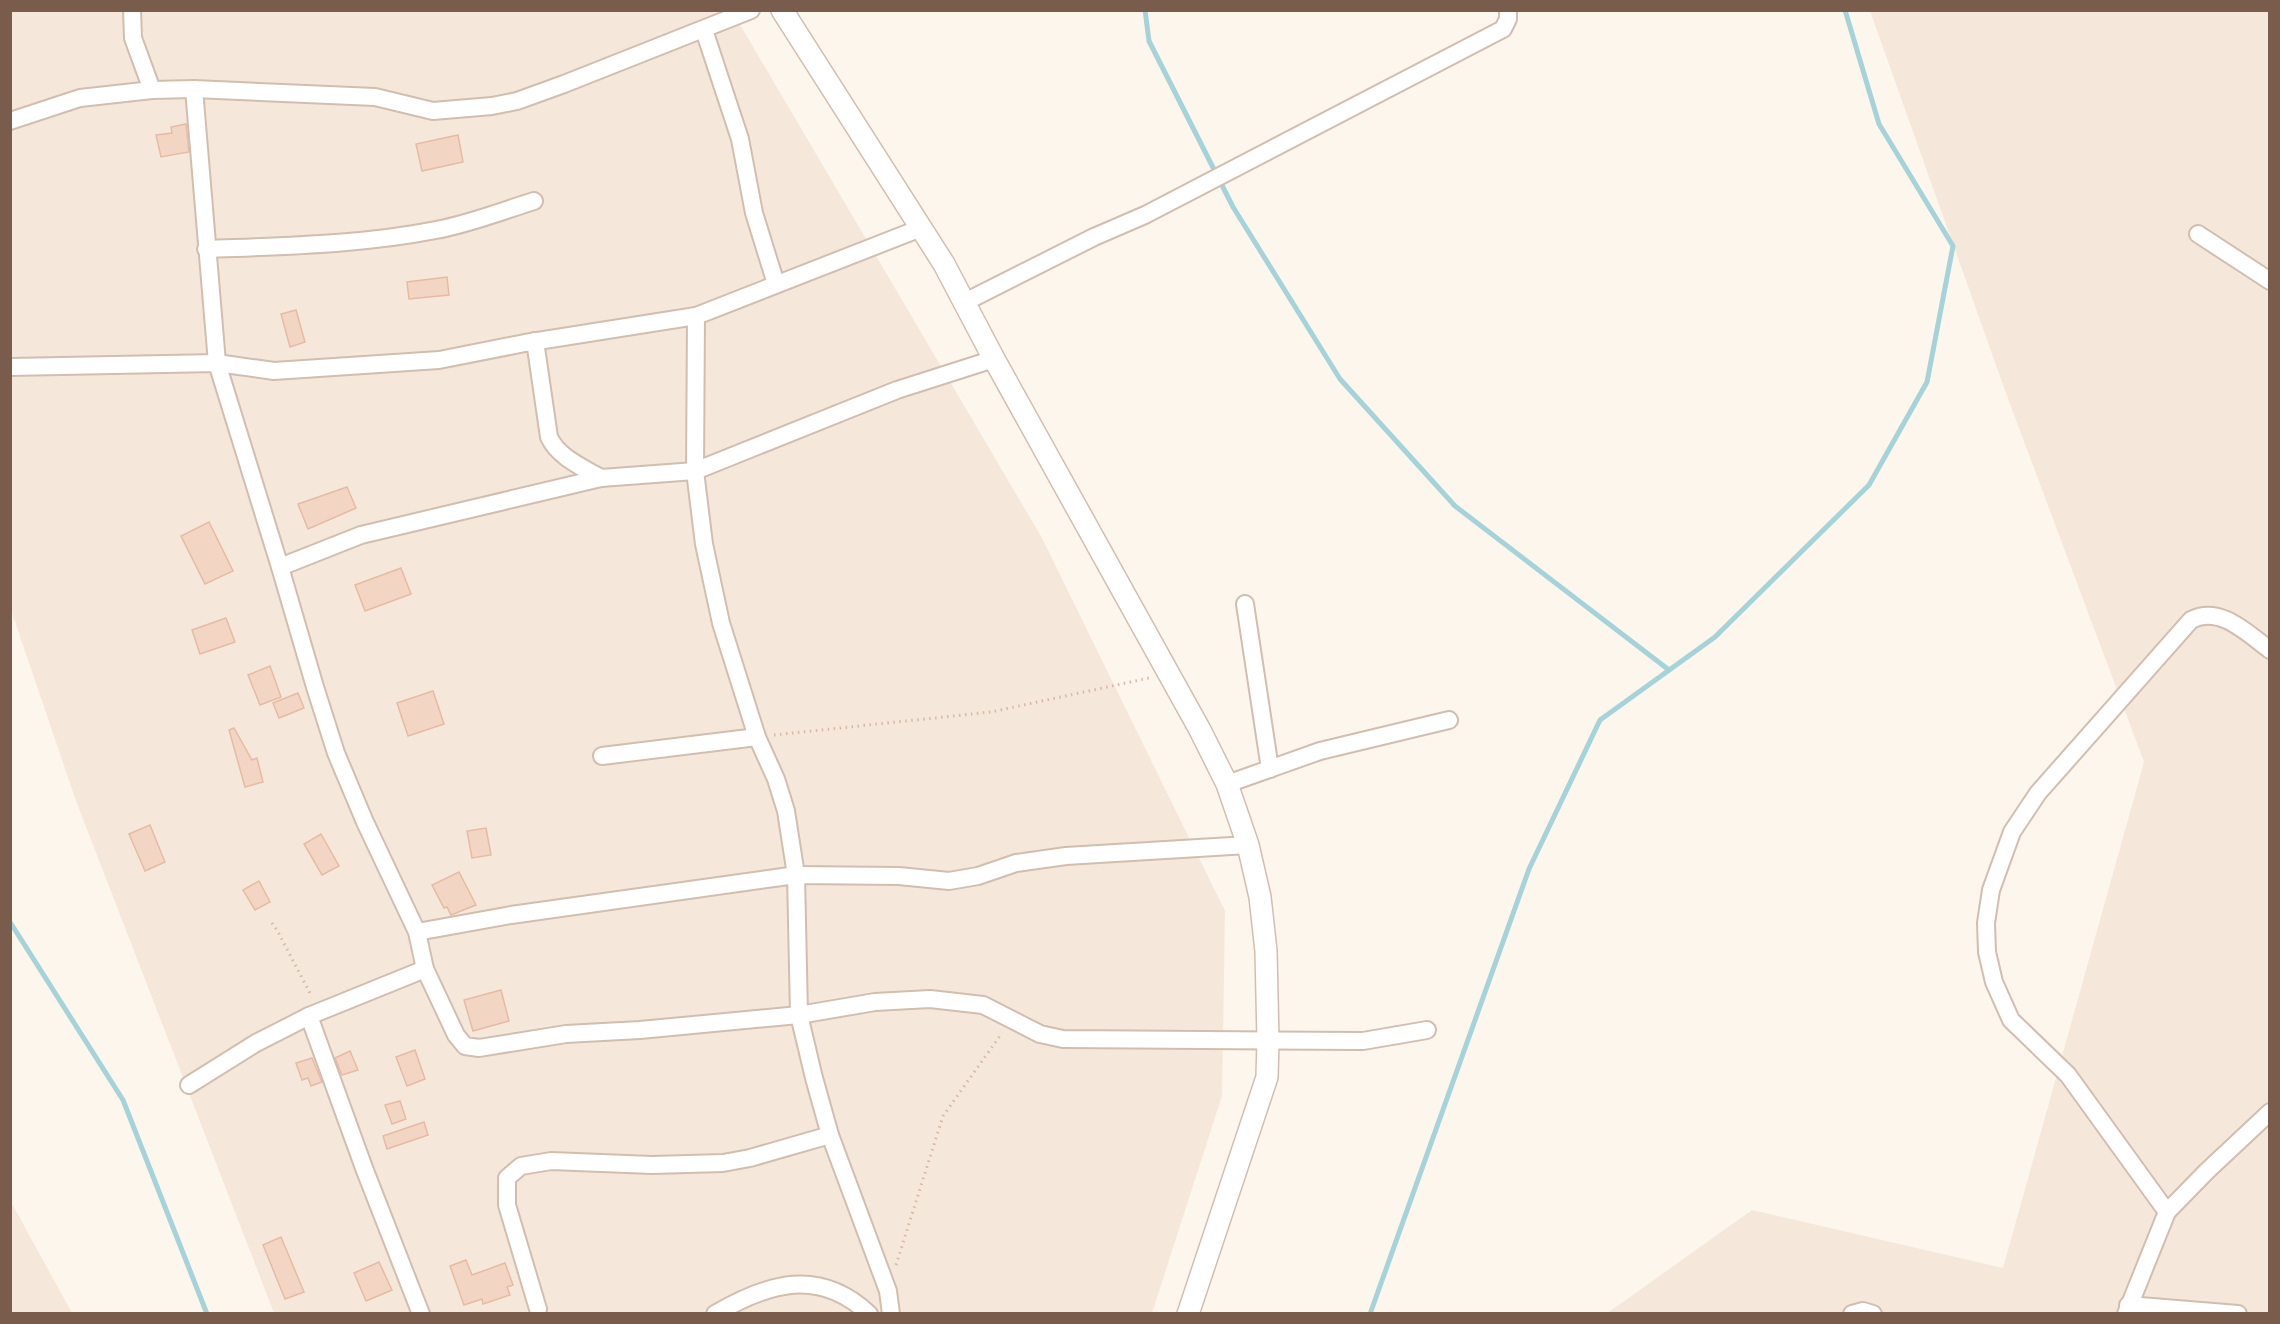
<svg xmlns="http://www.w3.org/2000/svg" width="2280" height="1324" font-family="'Asap Condensed',sans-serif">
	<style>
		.residential { fill: #f5e8da }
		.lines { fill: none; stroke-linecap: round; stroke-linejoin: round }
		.stream { stroke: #a5d3da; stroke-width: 5 }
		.building { fill: #f3d5c3; stroke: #e6bba3; stroke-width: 1.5 }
		.minor-casing { stroke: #d1beb0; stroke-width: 20 }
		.tertiary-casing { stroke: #d1beb0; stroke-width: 24 }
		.path { stroke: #d9b8a5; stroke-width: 3; stroke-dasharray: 1.5 4.5; stroke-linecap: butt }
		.minor { stroke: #fff; stroke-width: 16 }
		.tertiary { stroke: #fff; stroke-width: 21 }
	</style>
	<rect width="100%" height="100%" fill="#fdf6ec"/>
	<g class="residential">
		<path d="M10 11H732L1042 538 1225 911 1222 1096 1152 1313H274L76 801 11 610Z"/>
		<path d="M1870 11H2269V1313L1606 1314 1752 1210 2003 1268 2144 762 2007 396Z"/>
		<path d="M10 1202H11L72 1313H11Z"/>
	</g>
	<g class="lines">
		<g class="stream">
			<path d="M1145 10 1149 41 1233 207 1340 379 1455 506 1669 670"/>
			<path d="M10 922 123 1100 207 1314"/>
			<path d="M1370 1314 1529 869 1600 720 1715 637 1869 485 1927 382 1953 246 1879 124 1845 10"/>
		</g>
	</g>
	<g class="building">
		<path d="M186 124 189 152 161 157 156 135 172 133 171 127Z"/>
		<path d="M458 135 463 162 422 171 416 144Z"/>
		<path d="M447 277 449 295 409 299 407 282Z"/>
		<path d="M296 310 305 342 290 347 281 314Z"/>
		<path d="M347 487 356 508 308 529 298 504Z"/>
		<path d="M209 522 233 571 205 584 181 536Z"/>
		<path d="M401 568 411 594 365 611 355 585Z"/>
		<path d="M226 618 235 642 200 654 192 630Z"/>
		<path d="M270 666 281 697 260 705 248 675Z"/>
		<path d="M433 691 444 724 408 736 397 703Z"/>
		<path d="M298 693 304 708 279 718 273 703Z"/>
		<path d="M234 728 252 760 257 758 263 782 245 787 229 730Z"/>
		<path d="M150 825 165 862 145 871 129 834Z"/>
		<path d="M486 828 491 855 472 858 467 831Z"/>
		<path d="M321 834 339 866 322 875 304 844Z"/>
		<path d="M459 872 476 905 451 915 447 907 444 908 432 885Z"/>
		<path d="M259 881 270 902 255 910 243 890Z"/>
		<path d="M501 990 509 1021 473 1031 464 1000Z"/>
		<path d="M415 1050 425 1079 407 1086 396 1057Z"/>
		<path d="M350 1051 358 1070 342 1075 335 1058Z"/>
		<path d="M312 1058 322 1082 311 1086 308 1078 302 1080 296 1063Z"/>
		<path d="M400 1101 406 1119 392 1124 385 1105Z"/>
		<path d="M424 1122 428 1135 387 1149 383 1136Z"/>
		<path d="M281 1237 304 1292 285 1299 263 1245Z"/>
		<path d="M466 1260 472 1275 505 1263 513 1285 507 1287 510 1295 483 1304 482 1299 464 1305 450 1266Z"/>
		<path d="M379 1262 392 1290 366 1301 354 1273Z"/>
	</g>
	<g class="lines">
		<defs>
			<g id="minor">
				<path d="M132 10 133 38 152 90"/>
				<path d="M704 30 740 139 754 213 776 284"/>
				<path d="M194 89 217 363 280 567 315 687 336 753 365 822 417 932 425 969 456 1035 465 1046 479 1048 566 1034 640 1030 799 1015 875 1002 930 999 983 1005 1040 1034 1063 1039 1363 1041 1427 1030"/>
				<path d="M10 121 80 98 152 90 194 89 375 97 433 111 492 106 517 101 564 84 751 10"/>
				<path d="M2198 234 2270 281"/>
				<path d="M206 249C283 246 360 245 436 230 469 224 502 211 534 201"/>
				<path d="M963 303 1094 237 1145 215 1503 29 1508 19V10"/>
				<path d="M696 316 695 471 704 544 721 623 757 737 776 779 786 811 796 875 799 1015 814 1078 830 1135 888 1291 891 1314"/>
				<path d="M535 341 549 437C558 457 582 467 601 478"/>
				<path d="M10 367 217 363 274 371 439 360 525 343 696 316 921 228"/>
				<path d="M280 567 361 535 601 478 695 471 897 390 994 359"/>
				<path d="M1245 604 1270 769"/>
				<path d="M602 756 757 737"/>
				<path d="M1227 784 1320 751 1449 720"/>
				<path d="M417 932 511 915 796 875 899 876 949 881 978 876 1016 863 1066 856 1248 845"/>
				<path d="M309 1016 364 1168 421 1314"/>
				<path d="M189 1085 256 1043 309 1016 425 969"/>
				<path d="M2167 1212 2068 1075 2011 1020 1994 982 1987 952 1986 923 1991 890 2012 832 2038 793 2191 620C2220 605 2247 633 2270 650"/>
				<path d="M2128 1305 2238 1314"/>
				<path d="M538 1309 507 1205V1178L521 1166 551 1161 652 1165 723 1163 750 1158 830 1135"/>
				<path d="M715 1314C768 1283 819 1267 869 1314"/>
				<path d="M1852 1314 1863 1311 1873 1314"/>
				<path d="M2126 1314 2167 1212 2207 1171 2270 1112"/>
			</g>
			<path id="tertiary" d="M782 10 944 264 994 359 1200 730 1227 784 1248 845 1260 897 1266 951 1268 1041 1267 1077 1188 1314"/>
		</defs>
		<use href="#minor" class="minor-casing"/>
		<use href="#tertiary" class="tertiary-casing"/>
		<g class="path">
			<path d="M774 735 991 712 1149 678"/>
			<path d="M272 923 277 930 312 997"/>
			<path d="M896 1265 943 1116 1002 1033"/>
		</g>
		<use href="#minor" class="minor"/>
		<use href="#tertiary" class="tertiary"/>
	</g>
	<rect width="2280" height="1324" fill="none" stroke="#7a5c4d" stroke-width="24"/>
</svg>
